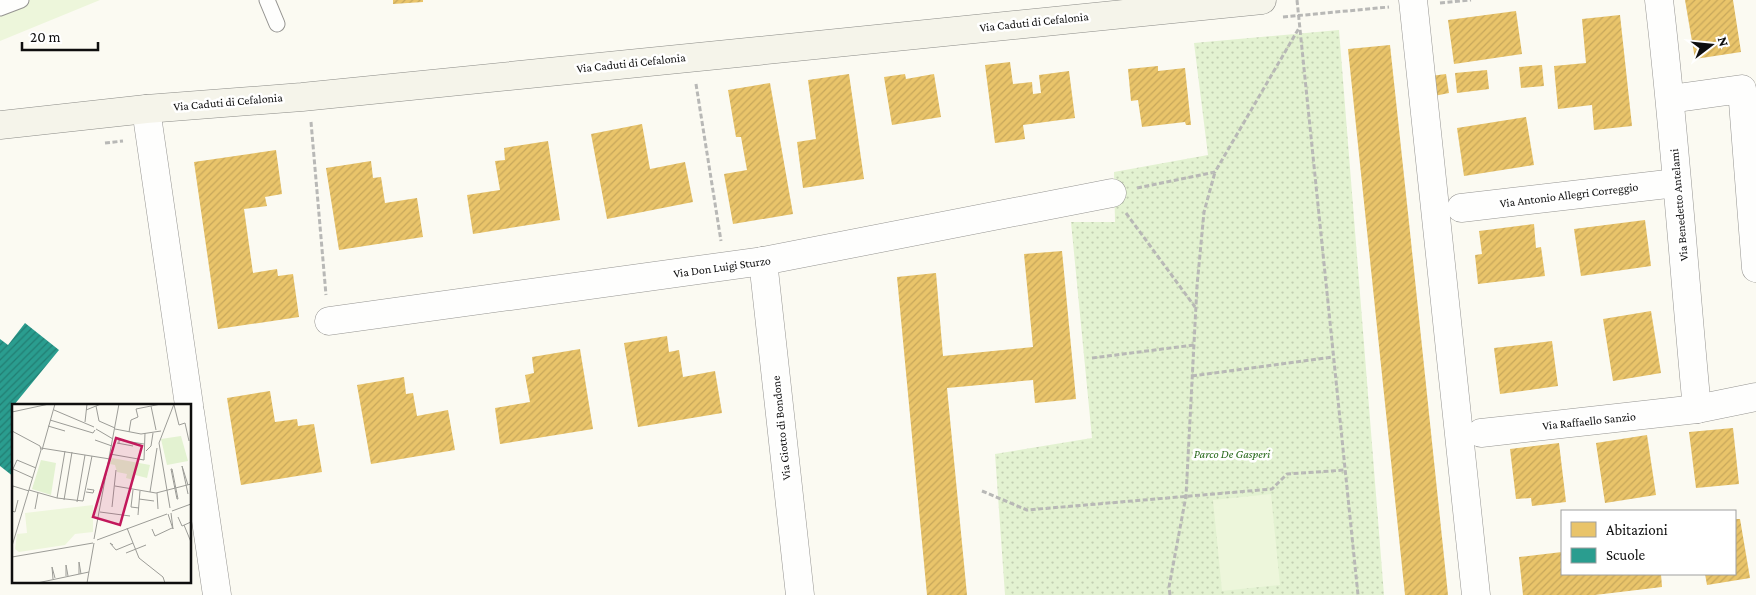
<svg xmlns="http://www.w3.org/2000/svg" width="1756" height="595" font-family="'Crimson Pro',serif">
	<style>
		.park { fill: url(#park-dots) }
		.pitch { fill: #edf6db }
		.homes { fill: url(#homes-hatch) }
		.schools { fill: url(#schools-hatch) }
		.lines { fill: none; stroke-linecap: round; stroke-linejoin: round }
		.lane-casing { stroke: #959491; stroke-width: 17 }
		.street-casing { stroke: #959491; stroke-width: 29 }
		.secondary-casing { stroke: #8b8b87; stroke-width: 29 }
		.path { stroke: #b8b8b6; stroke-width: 3; stroke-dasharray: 5 2.5; stroke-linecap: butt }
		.lane { stroke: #fefefd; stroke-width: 15 }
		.street { stroke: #fefefd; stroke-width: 28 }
		.secondary { stroke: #f5f4ea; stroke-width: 28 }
		.labels { text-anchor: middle; stroke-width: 5; stroke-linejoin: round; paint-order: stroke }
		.street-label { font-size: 12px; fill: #0e0e0e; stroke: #fff }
		.park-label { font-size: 12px; font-style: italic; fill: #27691b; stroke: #fff }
		.inset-road { fill: none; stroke: #9c9c97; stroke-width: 1 }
		.view { fill: #c2185b; fill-opacity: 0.15; stroke: #c2185b; stroke-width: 2.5 }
		.inset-edge { fill: none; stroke: #0e0e0e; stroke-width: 2.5 }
	</style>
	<defs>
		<pattern id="park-dots" width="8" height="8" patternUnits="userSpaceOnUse" patternTransform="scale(1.25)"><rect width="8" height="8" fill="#e3f2d1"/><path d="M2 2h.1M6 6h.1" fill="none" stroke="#c2ceb2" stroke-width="1.8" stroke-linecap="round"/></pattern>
		<pattern id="homes-hatch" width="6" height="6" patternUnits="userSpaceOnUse" patternTransform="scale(1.25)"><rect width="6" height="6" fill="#e9c46a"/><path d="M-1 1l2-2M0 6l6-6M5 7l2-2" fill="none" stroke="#c7a75b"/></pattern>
		<pattern id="schools-hatch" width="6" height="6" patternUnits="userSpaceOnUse" patternTransform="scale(1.25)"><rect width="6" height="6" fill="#2a9d8f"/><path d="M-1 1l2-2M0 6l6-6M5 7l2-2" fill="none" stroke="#227e73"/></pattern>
	</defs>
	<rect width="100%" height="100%" fill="#fbfaf2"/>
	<path class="park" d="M1339 30 1384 595H1005L995 454 1092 438 1071 222H1115L1114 172 1208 155 1194 43Z"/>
	<g class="pitch">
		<path d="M0 0H100L0 41Z"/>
		<path d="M1271 494 1280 585 1222 591 1213 500Z"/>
	</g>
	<g class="homes">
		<path d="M393 0H423V2L393 4Z"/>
		<path d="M1685 0H1733L1741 52 1695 59Z"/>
		<path d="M1516 11 1522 54 1454 64 1448 20Z"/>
		<path d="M1620 15 1632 126 1594 130 1592 105 1558 109 1554 66 1586 63 1582 19Z"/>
		<path d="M1390 45 1410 232 1448 595H1405L1348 49Z"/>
		<path d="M1010 62 1013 84 1032 82 1033 94 1041 93 1039 75 1069 71 1075 118 1023 125 1025 139 995 143 985 65Z"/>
		<path d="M1542 65 1544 86 1521 88 1519 67Z"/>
		<path d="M1158 66V71L1185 68 1191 125H1186L1185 122 1142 127 1138 100 1131 101 1128 69Z"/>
		<path d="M1487 70 1489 89 1457 93 1455 73Z"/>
		<path d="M849 74 864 179 803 188 797 142 816 139 808 80Z"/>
		<path d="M905 74 906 79 934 74 941 117 892 125 884 77Z"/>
		<path d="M1446 74 1449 93 1434 96 1431 76Z"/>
		<path d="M770 83 793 214 733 224 724 174 747 170 741 137H736L728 90Z"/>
		<path d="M1526 117 1534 165 1464 176 1457 128Z"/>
		<path d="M642 124 650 169 685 162 693 202 607 219 591 134Z"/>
		<path d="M548 141 560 220 473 234 467 195 500 190 495 161 505 160 504 148Z"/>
		<path d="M276 150 282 194 265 197 267 206 244 209 253 273 277 269 278 276 293 274 299 317 218 329 194 162Z"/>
		<path d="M371 161 373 178 381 177 385 203 417 198 423 237 339 250 326 168Z"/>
		<path d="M1645 220 1651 266 1581 276 1574 229Z"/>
		<path d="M1534 224 1536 248 1541 247 1545 276 1478 284 1475 255 1482 254 1479 231Z"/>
		<path d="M1062 251 1076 399 1035 403 1033 380 947 388 967 595H927L897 277 936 273 943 356 1033 347 1024 254Z"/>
		<path d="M1651 311 1661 373 1613 381 1603 319Z"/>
		<path d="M667 336 669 352 679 350 683 377 715 371 722 413 638 427 624 343Z"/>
		<path d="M1552 341 1558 386 1500 394 1494 348Z"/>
		<path d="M580 349 593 429 500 444 495 408 530 402 525 375 534 373 532 357Z"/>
		<path d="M404 377 406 394 413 393 417 416 448 410 455 450 371 464 357 385Z"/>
		<path d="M270 391 275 422 297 419 298 426 314 424 322 472 241 485 227 398Z"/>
		<path d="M1733 428 1739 484 1696 488 1689 432Z"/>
		<path d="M1647 435 1656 495 1605 503 1596 443Z"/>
		<path d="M1559 443 1566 502 1532 506 1531 498 1516 499 1510 449Z"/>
		<path d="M1735 519H1740L1750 578 1707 585 1705 574H1735Z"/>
		<path d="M1562 552V574H1661L1662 587 1595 595H1523L1519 557Z"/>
	</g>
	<path class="schools" d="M25 323 59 350 14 405V477L0 466V339L8 345Z"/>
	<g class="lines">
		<defs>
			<g id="lane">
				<path d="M267 0 277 24"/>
				<path d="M0 8 21 0"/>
			</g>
			<g id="street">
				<path d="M1413 0 1476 595"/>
				<path d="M1659 0C1675 136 1684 273 1697 409"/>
				<path d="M1670 99 1742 89 1756 268"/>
				<path d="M146 109 189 405"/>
				<path d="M1461 208 1676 183"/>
				<path d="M763 261 800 595"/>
				<path d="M329 321 763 261 1112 193"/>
				<path d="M190 412 217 595"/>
				<path d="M1481 433 1697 409 1756 397"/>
			</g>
			<path id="secondary" d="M0 125 146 109 302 97 1262 0"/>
		</defs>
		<use href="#lane" class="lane-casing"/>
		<use href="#street" class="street-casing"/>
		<use href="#secondary" class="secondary-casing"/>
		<g class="path">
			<path d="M1297 0 1358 595"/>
			<path d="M1440 3 1471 0"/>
			<path d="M1283 17 1389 7"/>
			<path d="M696 84 721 241"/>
			<path d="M311 122 326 295"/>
			<path d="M105 143 123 141"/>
			<path d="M1137 188 1215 172 1299 28"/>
			<path d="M1126 213 1195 307"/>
			<path d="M1092 358 1194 345"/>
			<path d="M1192 376 1333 357"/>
			<path d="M982 491 1027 510 1272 489 1287 474 1345 470"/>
			<path d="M1170 595 1169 587 1186 496 1197 286 1204 212 1215 172"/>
		</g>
		<use href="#lane" class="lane"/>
		<use href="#street" class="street"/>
		<use href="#secondary" class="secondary"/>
	</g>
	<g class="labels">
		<g class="street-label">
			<text transform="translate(1034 22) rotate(-6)" y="4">Via Caduti di Cefalonia</text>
			<text transform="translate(631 63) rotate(-6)" y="4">Via Caduti di Cefalonia</text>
			<text transform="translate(228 102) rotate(-5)" y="4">Via Caduti di Cefalonia</text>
			<text transform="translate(1569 195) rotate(-7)" y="4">Via Antonio Allegri Correggio</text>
			<text transform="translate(1679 205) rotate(-95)" y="4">Via Benedetto Antelami</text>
			<text transform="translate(722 267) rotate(-8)" y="4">Via Don Luigi Sturzo</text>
			<text transform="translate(1589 421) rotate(-6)" y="4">Via Raffaello Sanzio</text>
			<text transform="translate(781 428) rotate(-96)" y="4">Via Giotto di Bondone</text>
		</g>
		<g class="park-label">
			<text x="1232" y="458">Parco De Gasperi</text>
		</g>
	</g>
	<g transform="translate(12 404)">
		<rect width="179" height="179" fill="#fbfaf2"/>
		<path d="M169 32 176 57 155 61 149 35ZM100 54 138 61 135 74 123 71 122 76 114 74 115 70 105 68 103 61 98 60ZM29 56 44 59 39 91 20 85Z" fill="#e3f2d1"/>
		<path d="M81 101V128L63 130 53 141 7 148 3 145 5 130 15 129 13 109Z" fill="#edf6db"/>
		<path class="inset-road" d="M162 1 167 21 173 19 177 37M84 2 87 17 103 24M139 2 144 26M42 6 82 23M74 6 89 0M0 8 37 0M38 16 81 29 83 26M73 18 75 0M36 22 53 27M84 25 101 35M103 25 129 30 149 27M0 27 28 42 29 46 0 142M117 28 119 16 126 13 124 5 149 0M83 36 100 42M105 39 121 42M107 40V36L132 40M29 44 98 55M30 46 43 0M134 47 139 42 141 29M98 50 132 56M132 56 133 29M159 65H160L166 95H165ZM21 74 1 65 5 56 24 64M176 81 170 62 176 90M103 82 144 89 179 80M0 86 1 82 17 87M17 86 45 94 71 97 80 52M121 86 119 103 127 104M74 88 81 89 82 86 75 85M138 88 145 44M145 89 146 105M45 94 53 47M127 95 142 97M52 96 60 48M65 98 73 51M100 103 104 66M158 104 147 39 162 0M23 105 26 89M0 107 3 108 6 96M160 107 179 100M88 108 118 112M156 110 161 125 159 109M126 111 128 87M166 113 170 122 179 118M172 121 179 138M115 124 127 154 151 173 153 179M140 125 143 132 160 124M82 135 107 0M85 136 155 110M101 141 98 139 104 146 121 139M114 149 134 141M0 153 81 139M67 170V158L69 170M54 172V161L56 172M41 175 40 163 43 174M25 179 77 168M75 179 82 139"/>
		<path class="view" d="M104 34 130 42 108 121 81 113Z"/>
		<rect width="179" height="179" class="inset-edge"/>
	</g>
	<rect x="1561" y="510" width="175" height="65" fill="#ffffff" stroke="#9f9f9f"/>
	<rect x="1571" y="522" width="25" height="15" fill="#e9c46a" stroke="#9f9f9f"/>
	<text x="1606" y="535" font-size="15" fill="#0e0e0e">Abitazioni</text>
	<rect x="1571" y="548" width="25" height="15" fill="#2a9d8f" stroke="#9f9f9f"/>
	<text x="1606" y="560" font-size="15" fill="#0e0e0e">Scuole</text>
	<g transform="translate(1711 45) rotate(74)" stroke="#ffffff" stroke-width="4" paint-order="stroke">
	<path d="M0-4L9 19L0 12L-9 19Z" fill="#0e0e0e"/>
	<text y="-8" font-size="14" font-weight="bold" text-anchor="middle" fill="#0e0e0e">N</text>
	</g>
	<path d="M22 42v8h76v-8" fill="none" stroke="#0e0e0e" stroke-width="2.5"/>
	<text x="30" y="42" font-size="15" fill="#0e0e0e" stroke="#ffffff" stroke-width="4" paint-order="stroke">20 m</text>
</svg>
